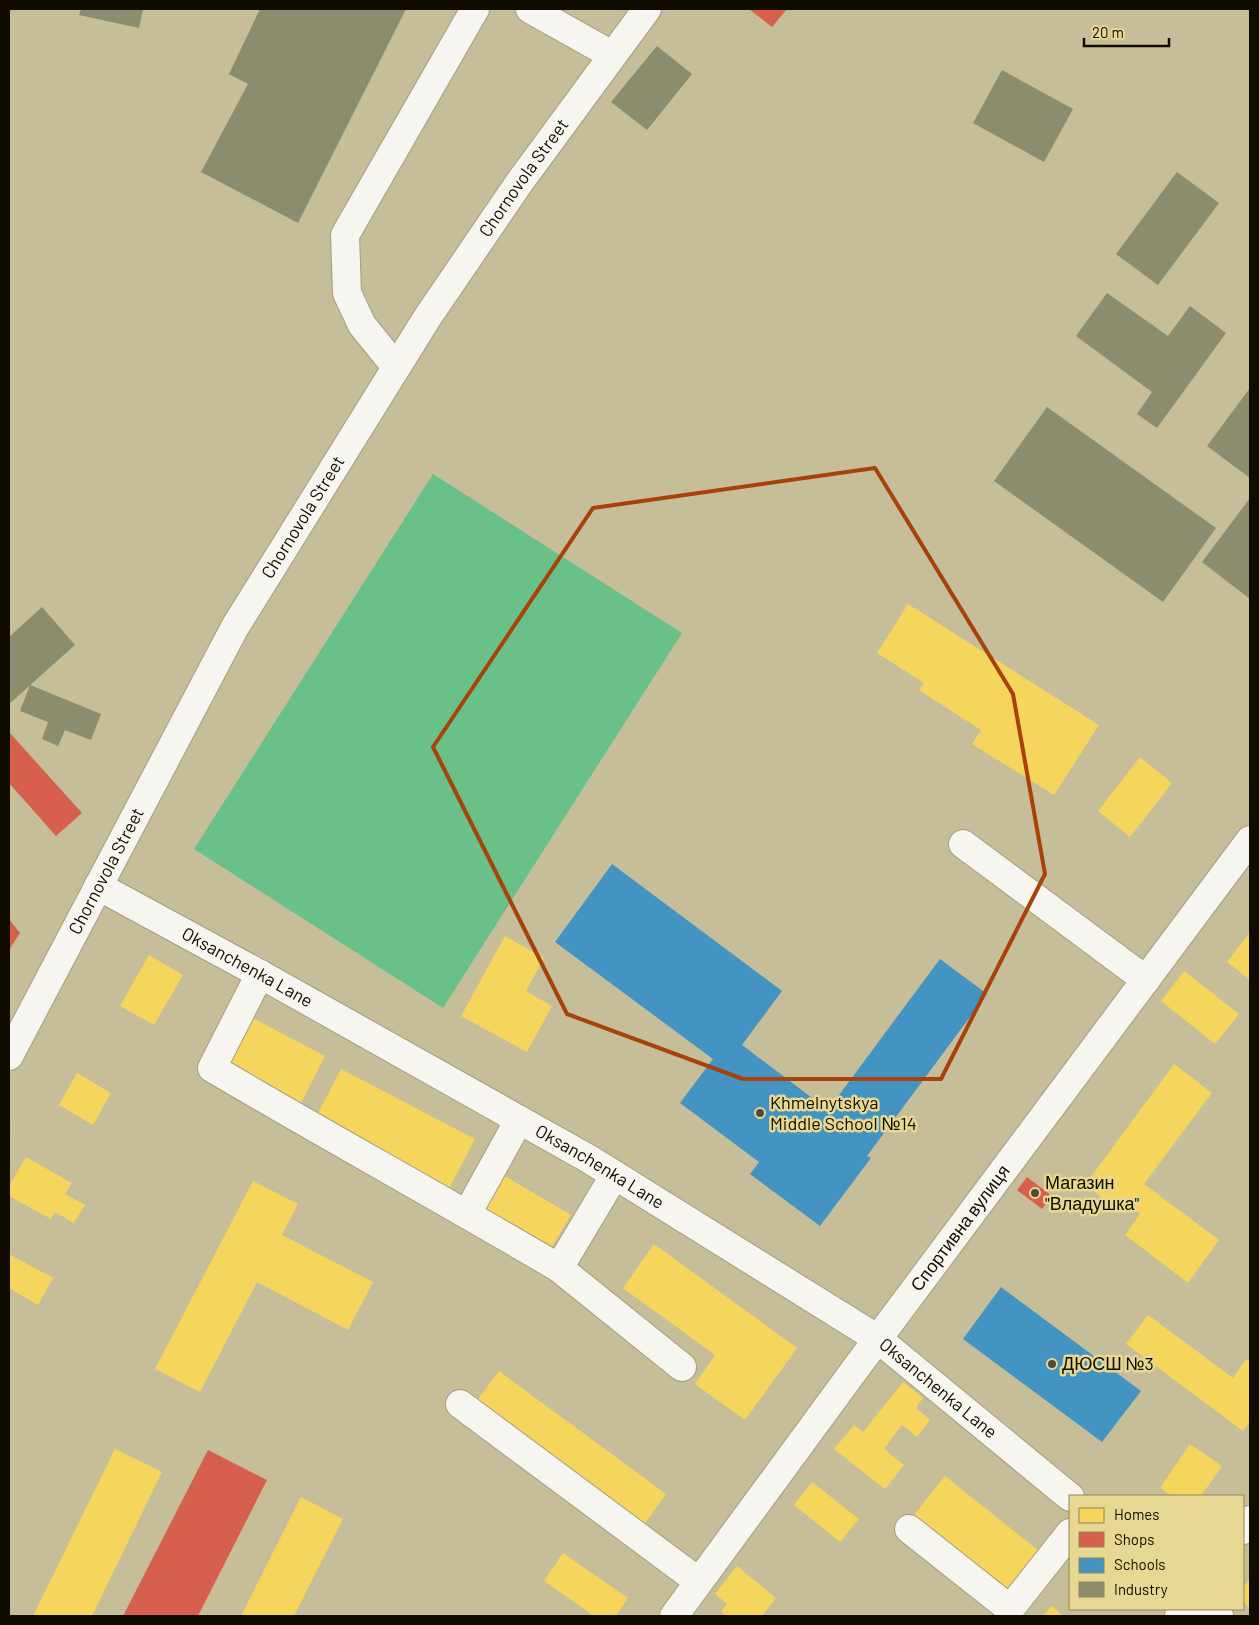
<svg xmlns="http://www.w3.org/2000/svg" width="1259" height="1625" font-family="Barlow,sans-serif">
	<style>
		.green { fill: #6ac089 }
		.homes { fill: #f6d55c }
		.shops { fill: #d6604d }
		.schools { fill: #4393c3 }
		.industry { fill: #8c8c6e }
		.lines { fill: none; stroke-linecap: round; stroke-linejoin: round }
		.minor-casing { stroke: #a49e81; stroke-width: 30 }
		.path { stroke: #bfbdb3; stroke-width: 3; stroke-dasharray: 1 4; stroke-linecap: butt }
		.minor { stroke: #f6f5f0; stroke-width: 28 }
		.marked { fill: none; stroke: #a84208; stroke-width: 4; stroke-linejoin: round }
		.poi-dot { fill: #504a36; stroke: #e6d893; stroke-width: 2 }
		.labels { text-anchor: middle; stroke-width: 5; stroke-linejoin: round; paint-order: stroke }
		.street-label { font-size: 18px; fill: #110c00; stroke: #e6d893 }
		.poi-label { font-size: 18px; fill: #110c00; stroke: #e6d893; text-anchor: start }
	</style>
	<rect width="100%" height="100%" fill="#c5be99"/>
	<path class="green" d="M433 474 682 633 443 1008 194 849Z"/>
	<g class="homes">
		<path d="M908 604 1099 725 1054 795 972 744 981 730 919 690 924 683 877 653Z"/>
		<path d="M1140 757 1172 783 1130 837 1098 811Z"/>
		<path d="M1250 932V980L1227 962Z"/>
		<path d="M505 936 544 958 526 991 552 1006 527 1052 461 1016Z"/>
		<path d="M149 955 183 975 154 1025 120 1006Z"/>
		<path d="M1184 971 1239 1014 1215 1044 1161 1001Z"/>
		<path d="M245 1014 325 1056 300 1105 219 1063Z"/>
		<path d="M1174 1064 1212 1093 1144 1184 1219 1240 1188 1283 1125 1235 1140 1214 1128 1205 1123 1213 1085 1185Z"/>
		<path d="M341 1069 475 1139 450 1187 316 1117Z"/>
		<path d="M77 1073 111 1093 93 1125 59 1105Z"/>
		<path d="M26 1157 72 1183 65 1194 85 1205 74 1223 55 1212 51 1219 9 1196V1186Z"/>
		<path d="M498 1172 571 1215 548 1253 476 1209Z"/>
		<path d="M253 1181 298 1204 282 1235 373 1282 348 1330 257 1282 200 1392 155 1369Z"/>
		<path d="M654 1244 797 1348 745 1420 695 1384 715 1355 623 1288Z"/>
		<path d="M9 1254 53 1278 38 1305 9 1288Z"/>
		<path d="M1148 1315 1233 1378 1246 1359 1250 1361V1421L1243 1431 1126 1344Z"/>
		<path d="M499 1371 666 1494 641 1529 473 1406Z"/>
		<path d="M903 1382 923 1398 916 1408 930 1420 917 1437 902 1425 884 1449 904 1465 885 1489 834 1449 854 1425 863 1432Z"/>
		<path d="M1190 1444 1222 1466 1201 1496H1172L1160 1488Z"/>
		<path d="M115 1449 162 1472 92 1616H33Z"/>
		<path d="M945 1476 1039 1551 1009 1589 914 1515Z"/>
		<path d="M812 1482 859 1519 840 1542 794 1505Z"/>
		<path d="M301 1497 343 1519 294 1616H241Z"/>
		<path d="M563 1553 628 1598 616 1616H594L544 1581Z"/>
		<path d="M737 1566 776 1598 762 1616H727L721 1612 727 1604 715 1594Z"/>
		<path d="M1250 1578V1608L1243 1602V1588Z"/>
		<path d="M1052 1606 1063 1616H1043Z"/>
	</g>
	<g class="shops">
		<path d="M749 9H787L772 27Z"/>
		<path d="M9 732 82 813 56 836 9 783Z"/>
		<path d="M9 919 20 933 9 950Z"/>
		<path d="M1027 1177 1052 1196 1042 1209 1017 1190Z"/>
		<path d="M208 1450 267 1480 198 1616H123Z"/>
	</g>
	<g class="schools">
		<path d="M612 864 782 991 742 1045 828 1110 940 959 987 994 867 1156 871 1158 820 1226 750 1174 759 1162 680 1103 713 1059 555 942Z"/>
		<path d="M1001 1287 1141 1391 1102 1442 963 1339Z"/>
	</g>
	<g class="industry">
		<path d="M81 9H143L139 28 79 15Z"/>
		<path d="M260 9H406L298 223 201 172 248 84 229 74Z"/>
		<path d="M657 46 692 74 647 130 611 102Z"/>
		<path d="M1002 70 1073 109 1044 162 973 123Z"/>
		<path d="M1177 172 1219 203 1158 285 1116 254Z"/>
		<path d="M1107 293 1168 336 1190 306 1226 333 1157 428 1137 414 1152 392 1076 336Z"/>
		<path d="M1250 388V478L1207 446Z"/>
		<path d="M1047 407 1216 528 1163 602 994 481Z"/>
		<path d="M1250 498V599L1202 562Z"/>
		<path d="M42 607 75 645 9 704V637Z"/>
		<path d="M30 685 101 714 91 740 65 730 58 746 42 739 48 722 20 711Z"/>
	</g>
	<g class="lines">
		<defs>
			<g id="minor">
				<path d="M530 9 612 55"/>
				<path d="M396 367 362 325 347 293 345 235 475 9"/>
				<path d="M963 844 1146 980"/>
				<path id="s1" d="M98 886 260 974 589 1159 878 1339 1070 1497"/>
				<path d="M260 974 212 1068C327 1136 444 1200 559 1268L614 1176"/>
				<path id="s2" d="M9 1056 235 627 427 318 519 183 647 9"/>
				<path d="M467 1214 519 1120"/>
				<path d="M559 1268 682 1367"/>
				<path d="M460 1404 698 1581"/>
				<path d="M909 1529 1010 1609 1070 1533"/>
				<path d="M1243 1530 1250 1520"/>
				<path d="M1209 1609 1219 1616"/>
				<path id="s3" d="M674 1616 856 1368 1250 840"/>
				<path d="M1179 1616 1184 1609"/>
			</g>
		</defs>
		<use href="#minor" class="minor-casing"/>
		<g class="path">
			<path d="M152 884 366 476"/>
			<path d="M1135 939 1250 785"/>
			<path d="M9 1134 125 933"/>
			<path d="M866 1300 1103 982"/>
			<path d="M685 1538 833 1344"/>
			<path d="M626 1616 653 1581"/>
		</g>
		<use href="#minor" class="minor"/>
	</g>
	<path class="marked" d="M875 468 1013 694 1045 874 941 1079H743L567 1014 433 747 593 508Z"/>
	<g class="poi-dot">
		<circle cx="760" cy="1113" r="5"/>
		<circle cx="1035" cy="1193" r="5"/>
		<circle cx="1052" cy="1364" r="5"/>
	</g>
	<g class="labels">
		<g class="street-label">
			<text dy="6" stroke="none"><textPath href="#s2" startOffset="1019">Chornovola Street</textPath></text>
			<text dy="6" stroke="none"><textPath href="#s2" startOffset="614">Chornovola Street</textPath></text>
			<text dy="6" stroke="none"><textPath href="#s2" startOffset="209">Chornovola Street</textPath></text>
			<text dy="6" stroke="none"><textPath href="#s1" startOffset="170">Oksanchenka Lane</textPath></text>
			<text dy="6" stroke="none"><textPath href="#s1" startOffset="575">Oksanchenka Lane</textPath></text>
			<text dy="6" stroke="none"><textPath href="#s3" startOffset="482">Спортивна вулиця</textPath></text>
			<text dy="6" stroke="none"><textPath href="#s1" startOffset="980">Oksanchenka Lane</textPath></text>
		</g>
		<g class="poi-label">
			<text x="770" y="1109">Khmelnytskya<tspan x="770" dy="21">Middle School №14</tspan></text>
			<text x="1045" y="1189">Магазин<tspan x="1045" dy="21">"Владушка"</tspan></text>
			<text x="1062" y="1370">ДЮСШ №3</text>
		</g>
	</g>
	<rect width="1259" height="1625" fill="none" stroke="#110c00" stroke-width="20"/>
	<rect x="1069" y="1495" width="175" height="115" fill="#e6d893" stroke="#918658"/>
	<rect x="1079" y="1508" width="25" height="15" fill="#f6d55c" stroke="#918658"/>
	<text x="1114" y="1520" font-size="15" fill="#110c00">Homes</text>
	<rect x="1079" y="1532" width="25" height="15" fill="#d6604d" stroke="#918658"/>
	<text x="1114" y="1545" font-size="15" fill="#110c00">Shops</text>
	<rect x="1079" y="1558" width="25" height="15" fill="#4393c3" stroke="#918658"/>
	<text x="1114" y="1570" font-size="15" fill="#110c00">Schools</text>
	<rect x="1079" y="1582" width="25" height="15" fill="#8c8c6e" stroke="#918658"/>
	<text x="1114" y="1595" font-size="15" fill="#110c00">Industry</text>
	<path d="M1084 38v8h85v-8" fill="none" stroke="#110c00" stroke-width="2.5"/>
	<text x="1092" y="38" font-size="15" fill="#110c00" stroke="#e6d893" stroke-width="4" paint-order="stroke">20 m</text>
</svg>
